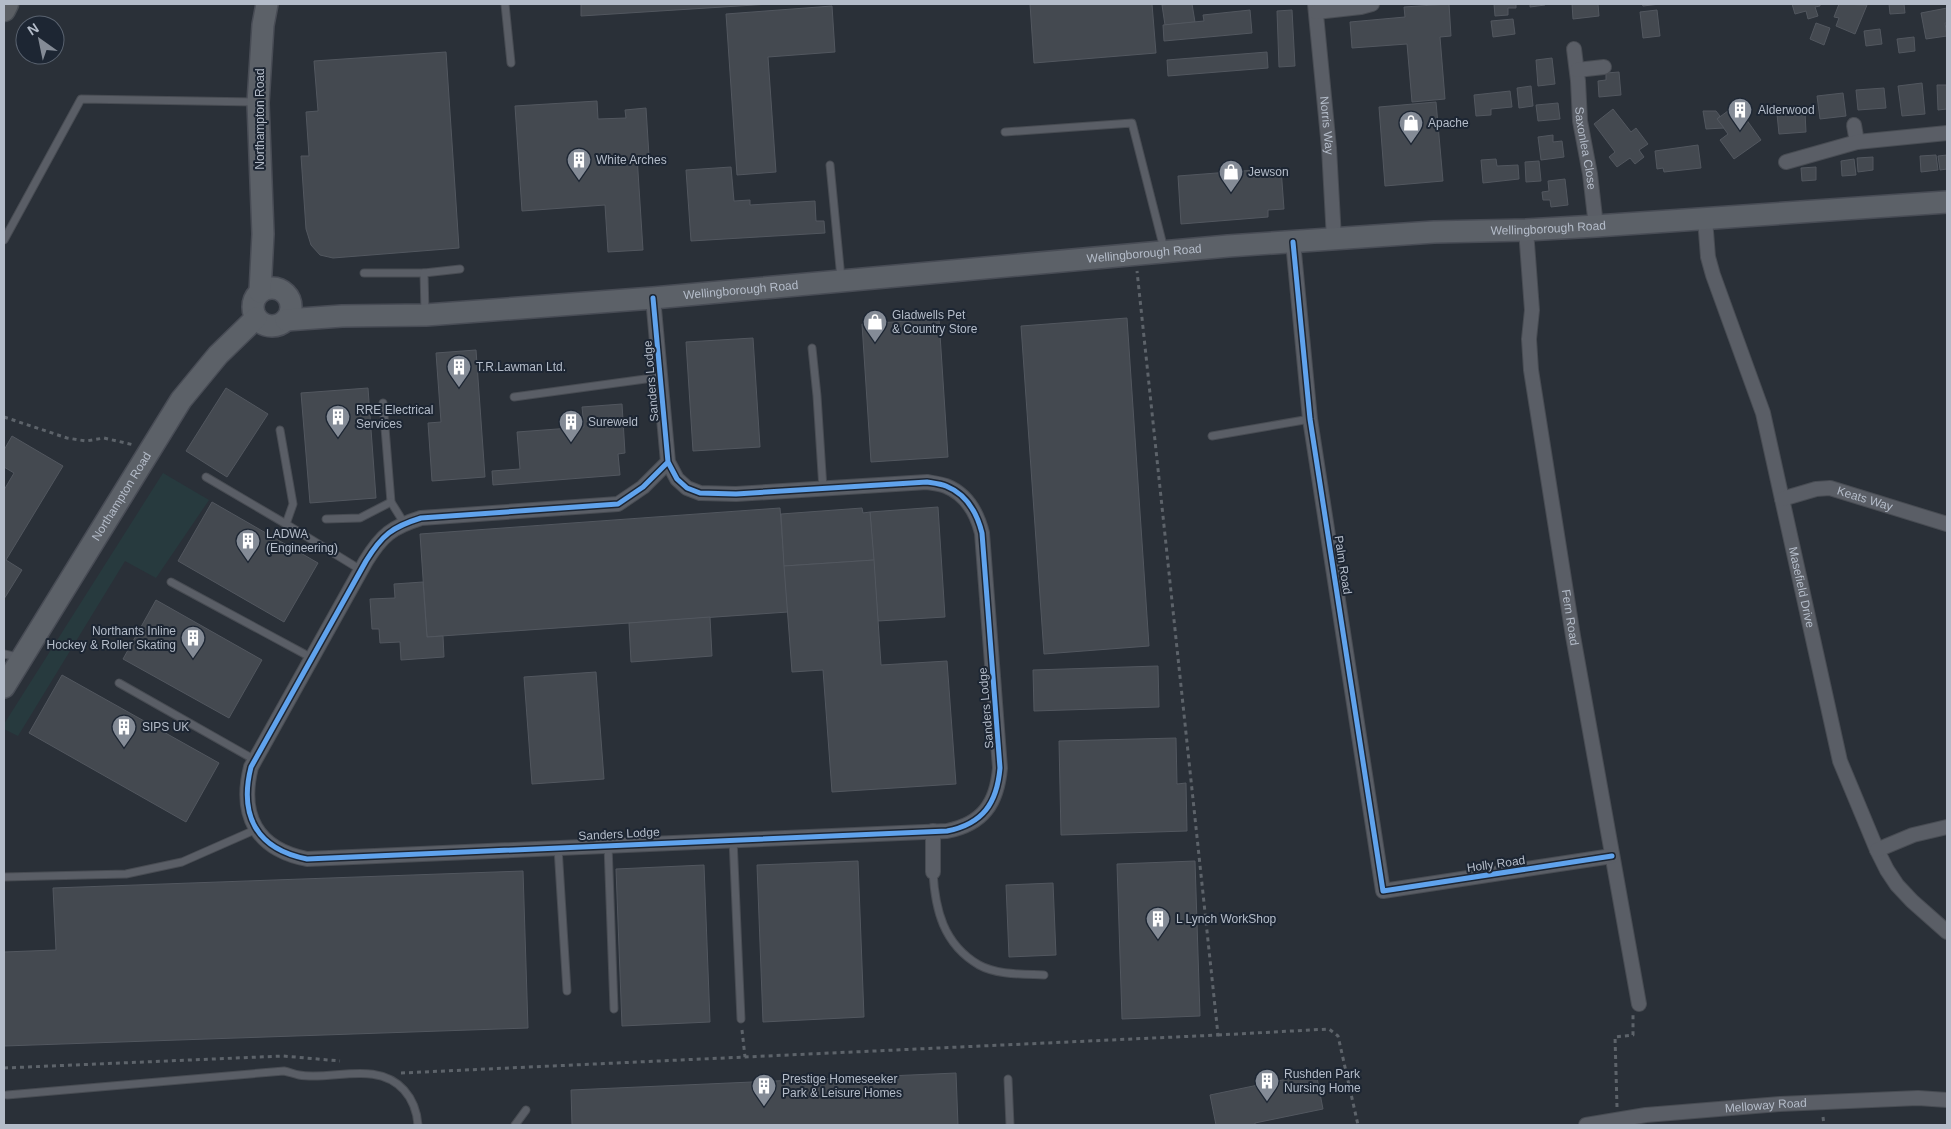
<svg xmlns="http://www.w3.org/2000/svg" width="1951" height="1129" font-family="Arial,sans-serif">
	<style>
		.green { fill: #273a3e }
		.building { fill: #444950; stroke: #52575f }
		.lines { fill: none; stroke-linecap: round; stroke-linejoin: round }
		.service-casing { stroke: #484c53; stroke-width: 9 }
		.minor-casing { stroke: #484c53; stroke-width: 16 }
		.primary-casing { stroke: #484c55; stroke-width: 24 }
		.trunk-casing { stroke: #474c53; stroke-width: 25 }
		.path { stroke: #5d636a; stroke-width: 3; stroke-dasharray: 4 4; stroke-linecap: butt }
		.service { stroke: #5a5e66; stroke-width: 7 }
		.minor { stroke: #5a5e66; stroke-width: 14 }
		.primary { stroke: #5c6168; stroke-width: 21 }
		.trunk { stroke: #5b5f64; stroke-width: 22 }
		.cycleway-casing { stroke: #1d2633; stroke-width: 8 }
		.cycleway { stroke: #60a3ed; stroke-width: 5 }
		.labels { text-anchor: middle; stroke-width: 4; stroke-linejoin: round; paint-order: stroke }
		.poi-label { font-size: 12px; fill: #b4bcc9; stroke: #1d2633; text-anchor: start }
		.street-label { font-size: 12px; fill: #b4bcc9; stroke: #1d2633 }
	</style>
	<rect width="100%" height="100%" fill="#2a3038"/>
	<path class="green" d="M163 473 209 500 156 578 125 561 18 736 4 729V724Z"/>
	<g class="building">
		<path d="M581 4H770L581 16Z"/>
		<path d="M1030 4H1152L1156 53 1034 63Z"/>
		<path d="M1172 4H1192L1195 22 1165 25 1162 5Z"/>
		<path d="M1449 4 1451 36 1440 37 1445 99 1412 102 1407 44 1352 48 1350 22 1405 17 1404 7Z"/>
		<path d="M1494 4H1516V8H1508V15L1495 16Z"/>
		<path d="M1530 4H1544L1545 5 1530 7Z"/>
		<path d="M1572 4H1598L1599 16 1573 19Z"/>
		<path d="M1642 4H1660L1643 6Z"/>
		<path d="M1792 4H1820V6L1815 7 1818 16 1808 19 1806 11 1795 14Z"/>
		<path d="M1839 4 1867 5 1855 34 1836 26 1839 18 1834 17Z"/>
		<path d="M1889 4H1904L1905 13 1890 14Z"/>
		<path d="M832 6 835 52 768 57 776 172 737 175 726 14Z"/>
		<path d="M1947 8V23H1945L1947 36 1926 39 1921 13Z"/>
		<path d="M1250 10 1252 33 1164 41 1163 25 1204 21 1203 15Z"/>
		<path d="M1292 10 1295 66 1279 67 1277 11Z"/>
		<path d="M1657 10 1660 36 1643 38 1640 12Z"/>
		<path d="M1513 19 1515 34 1493 37 1491 21Z"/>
		<path d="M1816 23 1830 28 1824 45 1810 39Z"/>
		<path d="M1880 29 1882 44 1866 46 1864 31Z"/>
		<path d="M1914 37 1915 51 1899 53 1897 39Z"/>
		<path d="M446 52 459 248 333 258 320 255 311 245 306 229 301 156H309L306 112 318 111 314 61Z"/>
		<path d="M1267 52 1268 68 1168 76 1167 60Z"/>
		<path d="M1552 58 1555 84 1538 86 1536 60Z"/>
		<path d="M1619 72 1621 95 1599 97 1598 81 1606 80V73Z"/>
		<path d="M1922 83 1925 114 1902 116 1898 86Z"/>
		<path d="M1937 85H1947V109L1938 110Z"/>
		<path d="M1531 86 1533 106 1519 108 1517 88Z"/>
		<path d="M1884 88 1886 108 1858 110 1856 90Z"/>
		<path d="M1510 91 1512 107 1491 109V115L1476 116 1474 95Z"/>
		<path d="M1843 93 1846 116 1820 119 1817 96Z"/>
		<path d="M597 101 598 119 626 118 625 110 646 108 649 156H637L643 250 608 252 605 205 522 211 515 106Z"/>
		<path d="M1436 102 1443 181 1385 186 1379 107Z"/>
		<path d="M1558 103 1560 119 1538 121 1536 105Z"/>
		<path d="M1736 105 1761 140 1734 159 1720 140 1728 134 1717 119Z"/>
		<path d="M1613 109 1631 132 1636 128 1648 144 1639 150 1644 157 1635 164 1630 158 1617 167 1609 157 1615 152 1594 124Z"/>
		<path d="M1703 111H1716L1720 116 1717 119 1724 128 1706 129Z"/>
		<path d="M1805 112 1806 132 1779 134 1777 114Z"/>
		<path d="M1553 135V142L1562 141 1564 157 1541 160 1538 137Z"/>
		<path d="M1698 145 1701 168 1664 172 1663 168 1657 169 1655 151Z"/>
		<path d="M1936 155 1938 170 1921 172 1920 156Z"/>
		<path d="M1947 155V169L1940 170 1938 156Z"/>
		<path d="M1873 157V170L1858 172 1857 158Z"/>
		<path d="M1496 159 1497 166 1518 165 1519 179 1483 183 1481 160Z"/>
		<path d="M1854 159 1856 175 1842 176 1841 161Z"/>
		<path d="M1539 161 1541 181 1526 182 1525 162Z"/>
		<path d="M731 167 734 201 750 200V205L815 201 816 221H824L825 233 691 241 686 170Z"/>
		<path d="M1816 167V180L1802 181 1801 168Z"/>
		<path d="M1281 168 1284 209 1268 210V217L1181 224 1178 176Z"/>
		<path d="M1565 179 1568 205 1551 207 1550 200H1543L1542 192 1549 191 1548 181Z"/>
		<path d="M1127 318 1149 646 1044 654 1021 326Z"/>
		<path d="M939 319 948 457 871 462 862 324Z"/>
		<path d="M753 338 760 447 693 451 686 342Z"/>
		<path d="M476 350 485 477 432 481 428 423 441 422 436 353Z"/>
		<path d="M226 388 268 414 227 477 186 451Z"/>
		<path d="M368 388 376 498 310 503 301 393Z"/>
		<path d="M622 404 625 453 618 454 620 475 493 485 492 471 520 469 517 432 584 427 582 407Z"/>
		<path d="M12 436 63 466 6 560 22 570 4 599V490L14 473 4 467V450Z"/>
		<path d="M212 502 318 563 284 622 178 561Z"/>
		<path d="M938 507 945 617 878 621 870 512Z"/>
		<path d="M780 508 788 612 427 637 420 534Z"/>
		<path d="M862 508 863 513 870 512 874 560 784 566 781 514Z"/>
		<path d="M874 560 881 665 947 661 956 784 832 792 823 670 792 672 784 566Z"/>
		<path d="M423 582 427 637 443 636 444 657 401 660 400 642 380 643 379 629H372L370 599 395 598 394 584Z"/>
		<path d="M156 600 262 660 229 718 123 659Z"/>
		<path d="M710 617 712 656 631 662 629 623Z"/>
		<path d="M1158 666 1159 707 1034 711 1033 670Z"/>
		<path d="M596 672 604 779 532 784 524 677Z"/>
		<path d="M62 675 219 763 186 822 29 733Z"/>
		<path d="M1176 738 1177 784 1186 783 1187 831 1061 835 1059 741Z"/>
		<path d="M858 861 864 1017 763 1022 757 865Z"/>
		<path d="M1195 861 1200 1016 1122 1019 1117 864Z"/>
		<path d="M704 865 710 1022 622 1026 616 869Z"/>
		<path d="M523 871 528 1028 4 1046V952L56 950 53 888Z"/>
		<path d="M1053 883 1056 955 1009 957 1006 885Z"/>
		<path d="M956 1073 958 1125H572L571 1090Z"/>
		<path d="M1316 1073 1323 1109 1255 1123V1125H1216L1210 1095Z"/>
	</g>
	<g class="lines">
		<defs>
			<g id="service">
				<path d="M505 4 511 63"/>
				<path d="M1005 132 1132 123 1164 249"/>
				<path d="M830 165 841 278"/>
				<path d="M4 240 81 99 255 102"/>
				<path d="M364 273H424"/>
				<path d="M425 312 424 273 460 269"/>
				<path d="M812 348 817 396 823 489"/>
				<path d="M514 397 660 377"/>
				<path d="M383 403 391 502 404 523"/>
				<path d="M280 430 293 504 286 524 361 570"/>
				<path d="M1212 436 1310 419"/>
				<path d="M206 477 286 524"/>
				<path d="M326 519 360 518 391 502"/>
				<path d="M171 582 312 658"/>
				<path d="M4 654 18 657"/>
				<path d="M119 683 255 760"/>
				<path d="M733 839 741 1019"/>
				<path d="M608 845 614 1009"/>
				<path d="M558 848 567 991"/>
				<path d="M933 872C935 909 943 944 979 965 997 975 1023 974 1044 975"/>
				<path d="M4 877 126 874 182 862 257 829"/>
				<path d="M1008 1079 1010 1125"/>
				<path d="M7 1095 284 1071C289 1072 294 1074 299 1075 332 1081 377 1060 404 1090 413 1100 417 1111 418 1125"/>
				<path d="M515 1125 526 1110"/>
			</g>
			<g id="minor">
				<path id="s1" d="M1315 4 1329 148 1334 239"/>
				<path d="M1316 12 1361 7 1372 4"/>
				<path id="s2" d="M1574 49 1578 81 1580 121 1590 174 1596 226"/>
				<path d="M1577 70 1604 67"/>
				<path d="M1854 125 1857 142"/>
				<path d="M1786 162 1857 142 1947 133"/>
				<path id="s3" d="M1705 219 1708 257 1713 275 1763 413 1840 761 1877 850 1887 870 1897 885 1912 901 1947 932"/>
				<path id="s4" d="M1526 230 1532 310 1529 339 1531 370 1573 636 1639 1004"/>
				<path d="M1293 242 1310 419 1383 891 1612 856"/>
				<path d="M653 298 668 462 677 479 687 488 700 493 736 494 927 482C933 483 941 484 946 486 966 494 977 513 982 533L1000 768C997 803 983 824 947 831L307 859C256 849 239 815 251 767L366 561C382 535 392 527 421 518L618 504 643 487 668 462"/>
				<path id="s5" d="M1782 499 1816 489 1830 488 1947 524"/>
				<path d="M1877 850 1913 835 1947 827"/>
				<path d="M933 872V831"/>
				<path id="s6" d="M1586 1125 1646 1115 1780 1104 1918 1098 1947 1100"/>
			</g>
			<g id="primary">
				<circle cx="272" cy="307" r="19"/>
				<path d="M260 292 263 234 258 103 263 25 267 4"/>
				<path id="s7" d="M286 320 342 316 426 315 653 298 1228 246 1434 232 1526 230 1596 226 1947 202"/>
				<path id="s8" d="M4 687 181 400 218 355 256 318"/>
			</g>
			<path id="trunk" d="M4 10 7 4"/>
		</defs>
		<use href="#service" class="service-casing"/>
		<use href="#minor" class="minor-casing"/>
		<use href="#primary" class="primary-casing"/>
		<use href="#trunk" class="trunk-casing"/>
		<g class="path">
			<path d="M4 417 67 438 86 441 104 438 134 445"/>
			<path d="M742 1030 745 1057"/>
			<path d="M1218 1035 1329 1029 1338 1036 1358 1125"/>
			<path d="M4 1068 283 1056 340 1061"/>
			<path d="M401 1073 1218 1035 1137 271"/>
			<path d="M1617 1107 1615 1037 1633 1035V1015"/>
			<path d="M1823 1117 1824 1125"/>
		</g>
		<use href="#service" class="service"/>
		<use href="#minor" class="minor"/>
		<use href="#primary" class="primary"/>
		<use href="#trunk" class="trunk"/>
		<defs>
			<g id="cycleway">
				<path d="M1293 242 1310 419 1383 891 1612 856"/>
				<path d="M653 298 668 462 677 479 687 488 700 493 736 494 927 482C933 483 941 484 946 486 966 494 977 513 982 533L1000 768C997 803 983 824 947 831L307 859C256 849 239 815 251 767L366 561C382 535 392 527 421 518L618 504 643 487 668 462"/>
			</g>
		</defs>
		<use href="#cycleway" class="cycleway-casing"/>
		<use href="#cycleway" class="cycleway"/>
	</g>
	<defs>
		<symbol id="building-pin" viewBox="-11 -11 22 30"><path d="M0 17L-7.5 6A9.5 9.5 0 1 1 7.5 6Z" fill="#848b96" stroke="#1d2633"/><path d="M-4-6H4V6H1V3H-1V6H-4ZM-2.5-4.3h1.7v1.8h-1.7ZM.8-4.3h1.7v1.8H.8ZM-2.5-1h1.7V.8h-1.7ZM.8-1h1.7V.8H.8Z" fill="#fff"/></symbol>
		<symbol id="shop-pin" viewBox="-11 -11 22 30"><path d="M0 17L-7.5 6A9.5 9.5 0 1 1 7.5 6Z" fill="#848b96" stroke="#1d2633"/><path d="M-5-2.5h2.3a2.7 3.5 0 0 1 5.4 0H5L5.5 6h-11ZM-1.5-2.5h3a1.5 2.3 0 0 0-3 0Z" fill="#fff"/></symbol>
	</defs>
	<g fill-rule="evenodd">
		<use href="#building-pin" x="1726" y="96" width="28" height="38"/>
		<use href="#shop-pin" x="1397" y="109" width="28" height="38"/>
		<use href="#building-pin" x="565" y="146" width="28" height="38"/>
		<use href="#shop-pin" x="1217" y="158" width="28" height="38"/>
		<use href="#shop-pin" x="861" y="308" width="28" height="38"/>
		<use href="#building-pin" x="445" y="353" width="28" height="38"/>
		<use href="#building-pin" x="324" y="403" width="28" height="38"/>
		<use href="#building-pin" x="557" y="408" width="28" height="38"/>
		<use href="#building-pin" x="234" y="527" width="28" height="38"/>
		<use href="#building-pin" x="179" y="624" width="28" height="38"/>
		<use href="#building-pin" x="110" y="713" width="28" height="38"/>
		<use href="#building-pin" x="1144" y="905" width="28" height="38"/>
		<use href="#building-pin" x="1253" y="1067" width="28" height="38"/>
		<use href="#building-pin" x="750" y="1072" width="28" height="38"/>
	</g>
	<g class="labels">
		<g class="poi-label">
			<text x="1758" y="114">Alderwood</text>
			<text x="1428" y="127">Apache</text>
			<text x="596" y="164">White Arches</text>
			<text x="1248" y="176">Jewson</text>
			<text x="892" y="319">Gladwells Pet<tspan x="892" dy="14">&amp; Country Store</tspan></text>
			<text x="476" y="371">T.R.Lawman Ltd.</text>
			<text x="356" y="414">RRE Electrical<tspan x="356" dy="14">Services</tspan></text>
			<text x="588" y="426">Sureweld</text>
			<text x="266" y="538">LADWA<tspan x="266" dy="14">(Engineering)</tspan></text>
			<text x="176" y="635" text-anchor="end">Northants Inline<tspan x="176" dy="14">Hockey &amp; Roller Skating</tspan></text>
			<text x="142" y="731">SIPS UK</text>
			<text x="1176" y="923">L Lynch WorkShop</text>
			<text x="1284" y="1078">Rushden Park<tspan x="1284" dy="14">Nursing Home</tspan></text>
			<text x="782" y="1083">Prestige Homeseeker<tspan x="782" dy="14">Park &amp; Leisure Homes</tspan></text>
		</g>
		<g class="street-label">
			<text transform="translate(260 119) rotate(-90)" y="4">Northampton Road</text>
			<text dy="4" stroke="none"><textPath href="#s1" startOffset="122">Norris Way</textPath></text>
			<text dy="4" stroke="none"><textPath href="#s2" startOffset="100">Saxonlea Close</textPath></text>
			<text dy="4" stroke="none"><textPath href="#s7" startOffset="1266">Wellingborough Road</textPath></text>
			<text dy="4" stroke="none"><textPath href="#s7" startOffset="861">Wellingborough Road</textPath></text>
			<text dy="4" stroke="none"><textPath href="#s7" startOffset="456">Wellingborough Road</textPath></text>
			<text transform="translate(651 381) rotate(-95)" y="4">Sanders Lodge</text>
			<text dy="4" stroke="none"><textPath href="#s8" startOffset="224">Northampton Road</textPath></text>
			<text dy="4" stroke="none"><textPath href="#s5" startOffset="86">Keats Way</textPath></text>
			<text transform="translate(1343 565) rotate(81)" y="4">Palm Road</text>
			<text dy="4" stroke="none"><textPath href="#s3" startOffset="382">Masefield Drive</textPath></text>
			<text dy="4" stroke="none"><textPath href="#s4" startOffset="391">Fern Road</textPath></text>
			<text transform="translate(986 708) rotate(-95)" y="4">Sanders Lodge</text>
			<text transform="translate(619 834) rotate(-3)" y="4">Sanders Lodge</text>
			<text transform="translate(1496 864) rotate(-8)" y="4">Holly Road</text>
			<text dy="4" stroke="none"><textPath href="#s6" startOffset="181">Melloway Road</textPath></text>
		</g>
	</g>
	<rect width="1951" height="1129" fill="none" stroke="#b4bcc9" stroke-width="10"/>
	<g transform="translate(40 40) rotate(327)"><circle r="24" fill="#1d2633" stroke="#59626f"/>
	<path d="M0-4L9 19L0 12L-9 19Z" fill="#848b96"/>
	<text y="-8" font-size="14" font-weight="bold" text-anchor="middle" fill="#b4bcc9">N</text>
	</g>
</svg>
